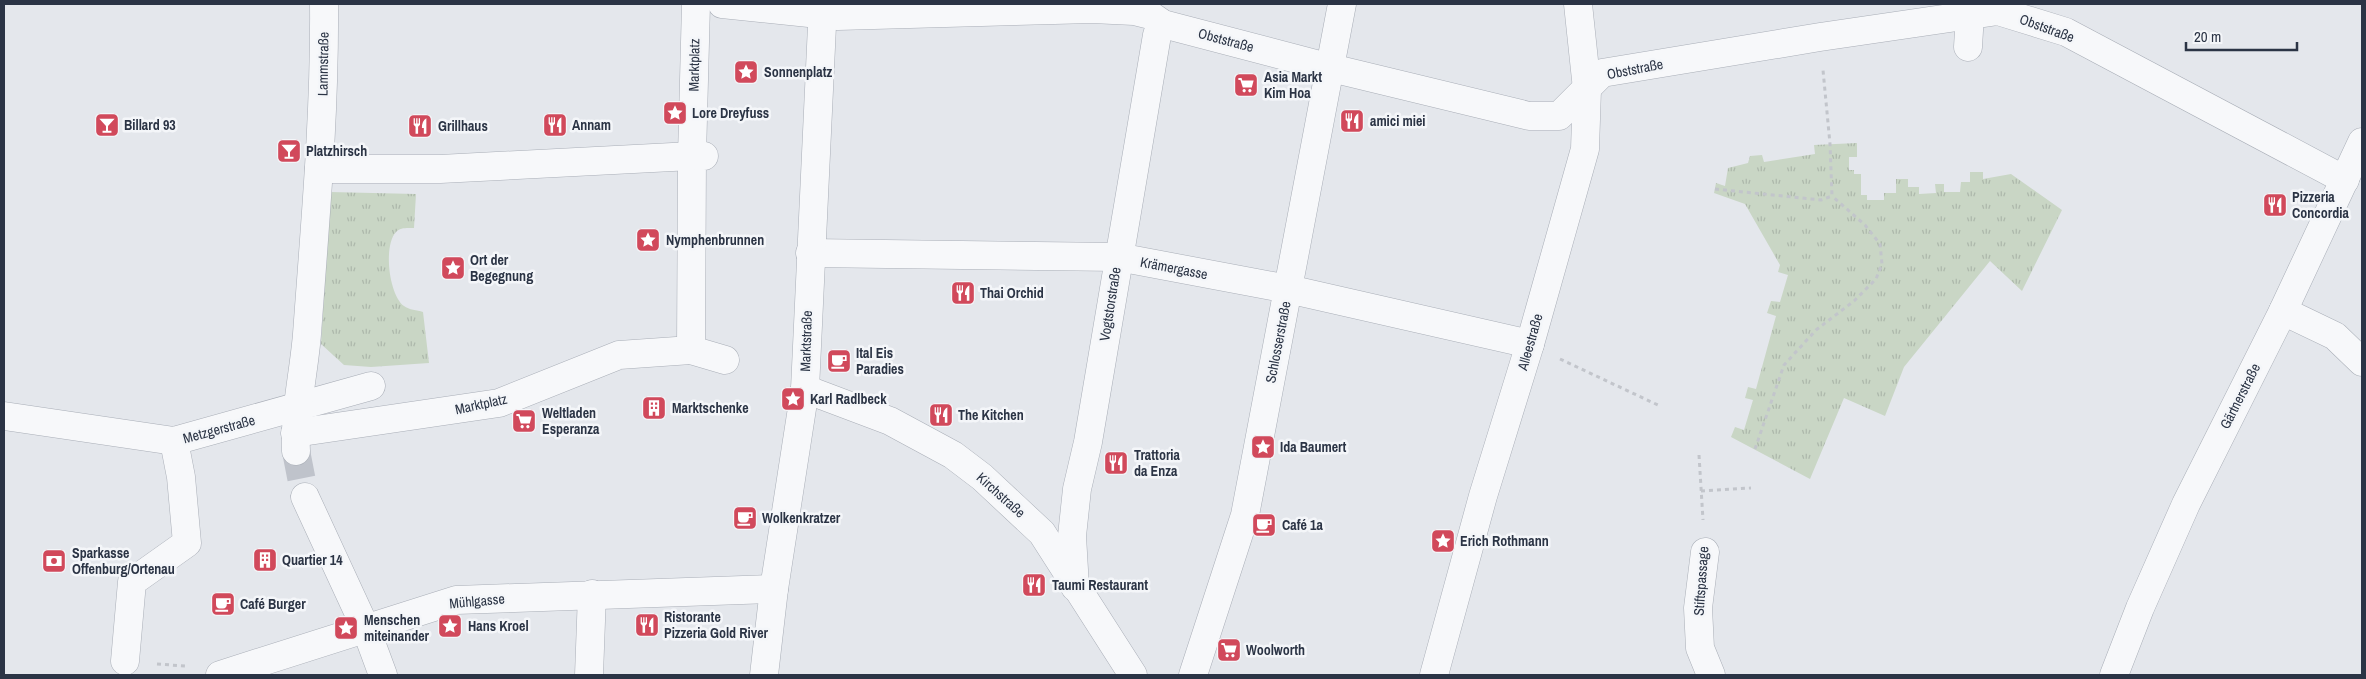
<svg xmlns="http://www.w3.org/2000/svg" width="2366" height="679" font-family="'Archivo Narrow',sans-serif">
	<style>
		.park { fill: url(#park-tufts) }
		.lines { fill: none; stroke-linecap: round; stroke-linejoin: round }
		.minor-tunnel { stroke: #bfc3cb; stroke-width: 28; stroke-dasharray: 28 14; stroke-linecap: butt }
		.minor-casing { stroke: #a9aeb7; stroke-width: 29 }
		.path { stroke: #c2c5cb; stroke-width: 3; stroke-dasharray: 4 4; stroke-linecap: butt }
		.minor { stroke: #f7f8fa; stroke-width: 28 }
		.labels { text-anchor: middle; stroke-width: 5; stroke-linejoin: round; paint-order: stroke }
		.street-label { font-size: 14px; fill: #2b3445; stroke: #f4f6f9 }
		.poi-label { font-size: 14px; font-weight: bold; fill: #2b3445; stroke: #f4f6f9; text-anchor: start }
	</style>
	<defs>
		<pattern id="park-tufts" width="24" height="20" patternUnits="userSpaceOnUse" patternTransform="scale(1.25)"><rect width="24" height="20" fill="#c9d6c5"/><path d="M3 7l-1-3M5 7V3M7 7l1-3M15 17l-1-3M17 17v-4M19 17l1-3" fill="none" stroke="#adb8ab"/></pattern>
	</defs>
	<rect width="100%" height="100%" fill="#e4e7ec"/>
	<g class="park">
		<path d="M1857 143V157H1849V170H1854V174H1861V195H1867V200H1884V193H1896V179H1908V187H1919V194L1936 193 1935 184H1944V192H1960L1961 182H1970V172H1983V179L2011 174 2062 210 2022 291 1990 261 1904 367 1885 416 1844 398 1810 479 1731 437 1735 427 1744 430 1753 400 1745 398 1748 387 1756 389 1776 316 1767 313 1771 301 1780 302 1788 275 1778 272 1780 265 1745 204 1714 193 1716 183 1725 186 1728 168 1748 163 1750 156 1762 155 1764 162 1815 154 1814 145Z"/>
		<path d="M330 192 416 194 414 228C408 228 400 227 396 232 383 246 389 295 404 306 409 310 417 310 423 312L429 363 371 367 344 365 321 344Z"/>
	</g>
	<g class="lines">
		<path class="minor-tunnel" d="M296 451 305 497"/>
		<defs>
			<g id="minor">
				<path d="M722 4 838 16 1092 9 1134 11 1150 15 1163 24 1331 68 1529 116H1559L1602 73 1820 37 1998 11 2066 32 2345 180"/>
				<path d="M1968 47 1970 14"/>
				<path d="M704 156H692L691 350 725 360"/>
				<path d="M319 169H440L692 156 696 4"/>
				<path d="M810 253 1118 257 1288 289 1530 344"/>
				<path d="M2283 311 2335 336 2362 362"/>
				<path d="M805 389 890 421 953 455 982 477 1042 533 1133 675"/>
				<path d="M4 416 174 441 371 386"/>
				<path d="M295 433 499 403 619 355 691 350"/>
				<path d="M296 451C294 414 304 372 307 334 315 224 325 114 324 4"/>
				<path d="M305 497 366 629 383 675"/>
				<path d="M1705 552 1698 608 1700 648 1711 675"/>
				<path d="M1075 587 1072 536 1077 489 1088 442 1157 35 1163 24"/>
				<path d="M125 661 132 582 187 543 181 477 174 441"/>
				<path d="M220 675 456 600 774 589"/>
				<path d="M589 675 592 594"/>
				<path d="M764 675 774 589 805 389 823 4"/>
				<path d="M1193 675 1245 515 1342 4"/>
				<path d="M1434 675 1483 496 1530 344 1585 149 1587 89 1578 4"/>
				<path d="M2114 675 2140 608 2186 504 2283 311 2362 142"/>
			</g>
		</defs>
		<use href="#minor" class="minor-casing"/>
		<g class="path">
			<path d="M1715 189 1821 200 1832 196 1830 144 1823 70"/>
			<path d="M1560 359 1660 406"/>
			<path d="M1755 449 1784 365 1816 330 1854 301 1876 279 1882 264 1880 244 1865 225 1832 196"/>
			<path d="M1699 455 1703 520"/>
			<path d="M1701 491 1751 488"/>
			<path d="M157 664 185 666"/>
		</g>
		<use href="#minor" class="minor"/>
	</g>
	<defs>
		<symbol id="sight-square" viewBox="-11 -11 22 22"><rect x="-9" y="-9" width="18" height="18" rx="4" fill="#d1495b" stroke="#f4f6f9"/><path d="M0-6L1.8-2.2L6-1.7L2.9 1.2L3.7 5.4L0 3.3L-3.7 5.4L-2.9 1.2L-6-1.7L-1.8-2.2Z" fill="#fff"/></symbol>
		<symbol id="supermarket-square" viewBox="-11 -11 22 22"><rect x="-9" y="-9" width="18" height="18" rx="4" fill="#d1495b" stroke="#f4f6f9"/><path d="M-6-5.5h2.5l.6 2H6L4.5 2H-2.5L-4.4-4H-6ZM-1.5 3.2a1.3 1.3 0 1 0 .1 0ZM3 3.2a1.3 1.3 0 1 0 .1 0Z" fill="#fff"/></symbol>
		<symbol id="restaurant-square" viewBox="-11 -11 22 22"><rect x="-9" y="-9" width="18" height="18" rx="4" fill="#d1495b" stroke="#f4f6f9"/><path d="M-5-6h1v4h1v-4h1v4h1v-4h1v5L-1.5 .5V6h-2V.5L-5-1ZM5-6V6H3V1.5H1.5Q1.5-4 5-6Z" fill="#fff"/></symbol>
		<symbol id="bar-square" viewBox="-11 -11 22 22"><rect x="-9" y="-9" width="18" height="18" rx="4" fill="#d1495b" stroke="#f4f6f9"/><path d="M-6-5H6L.8 .8V4.5H3.5V6h-7V4.5H-.8V.8Z" fill="#fff"/></symbol>
		<symbol id="cafe-square" viewBox="-11 -11 22 22"><rect x="-9" y="-9" width="18" height="18" rx="4" fill="#d1495b" stroke="#f4f6f9"/><path d="M-5.5-4.5H6V0H3Q3 3.5 0 3.5H-2.5Q-5.5 3.5-5.5 0ZM3-3.2v2h1.7v-2ZM-6 4.5H4V6H-6Z" fill="#fff"/></symbol>
		<symbol id="building-square" viewBox="-11 -11 22 22"><rect x="-9" y="-9" width="18" height="18" rx="4" fill="#d1495b" stroke="#f4f6f9"/><path d="M-4-6H4V6H1V3H-1V6H-4ZM-2.5-4.3h1.7v1.8h-1.7ZM.8-4.3h1.7v1.8H.8ZM-2.5-1h1.7V.8h-1.7ZM.8-1h1.7V.8H.8Z" fill="#fff"/></symbol>
		<symbol id="bank-square" viewBox="-11 -11 22 22"><rect x="-9" y="-9" width="18" height="18" rx="4" fill="#d1495b" stroke="#f4f6f9"/><path d="M-6-4H6V4H-6ZM0-2.3a2.3 2.3 0 1 0 0 4.6a2.3 2.3 0 1 0 0-4.6Z" fill="#fff"/></symbol>
	</defs>
	<g fill-rule="evenodd">
		<use href="#sight-square" x="732" y="58" width="28" height="28"/>
		<use href="#supermarket-square" x="1232" y="71" width="28" height="28"/>
		<use href="#sight-square" x="661" y="99" width="28" height="28"/>
		<use href="#restaurant-square" x="1338" y="107" width="28" height="28"/>
		<use href="#bar-square" x="93" y="111" width="28" height="28"/>
		<use href="#restaurant-square" x="541" y="111" width="28" height="28"/>
		<use href="#restaurant-square" x="406" y="112" width="28" height="28"/>
		<use href="#bar-square" x="275" y="137" width="28" height="28"/>
		<use href="#restaurant-square" x="2261" y="191" width="28" height="28"/>
		<use href="#sight-square" x="634" y="226" width="28" height="28"/>
		<use href="#sight-square" x="439" y="254" width="28" height="28"/>
		<use href="#restaurant-square" x="949" y="279" width="28" height="28"/>
		<use href="#cafe-square" x="825" y="347" width="28" height="28"/>
		<use href="#sight-square" x="779" y="385" width="28" height="28"/>
		<use href="#building-square" x="640" y="394" width="28" height="28"/>
		<use href="#restaurant-square" x="927" y="401" width="28" height="28"/>
		<use href="#supermarket-square" x="510" y="407" width="28" height="28"/>
		<use href="#sight-square" x="1249" y="433" width="28" height="28"/>
		<use href="#restaurant-square" x="1102" y="449" width="28" height="28"/>
		<use href="#cafe-square" x="731" y="504" width="28" height="28"/>
		<use href="#cafe-square" x="1250" y="511" width="28" height="28"/>
		<use href="#sight-square" x="1429" y="527" width="28" height="28"/>
		<use href="#building-square" x="251" y="546" width="28" height="28"/>
		<use href="#bank-square" x="40" y="547" width="28" height="28"/>
		<use href="#restaurant-square" x="1020" y="571" width="28" height="28"/>
		<use href="#cafe-square" x="209" y="590" width="28" height="28"/>
		<use href="#restaurant-square" x="633" y="611" width="28" height="28"/>
		<use href="#sight-square" x="436" y="612" width="28" height="28"/>
		<use href="#sight-square" x="332" y="614" width="28" height="28"/>
		<use href="#supermarket-square" x="1215" y="636" width="28" height="28"/>
	</g>
	<g class="labels">
		<g class="street-label">
			<text transform="translate(2047 28) rotate(20)" y="5">Obststraße</text>
			<text transform="translate(1226 40) rotate(15)" y="5">Obststraße</text>
			<text transform="translate(323 64) rotate(-89)" y="5">Lammstraße</text>
			<text transform="translate(694 65) rotate(-89)" y="5">Marktplatz</text>
			<text transform="translate(1635 69) rotate(-11)" y="5">Obststraße</text>
			<text transform="translate(1174 268) rotate(11)" y="5">Krämergasse</text>
			<text transform="translate(1110 304) rotate(-81)" y="5">Vogtstorstraße</text>
			<text transform="translate(806 341) rotate(-88)" y="5">Marktstraße</text>
			<text transform="translate(1278 342) rotate(-79)" y="5">Schlosserstraße</text>
			<text transform="translate(1530 342) rotate(-74)" y="5">Alleestraße</text>
			<text transform="translate(2240 396) rotate(-63)" y="5">Gärtnerstraße</text>
			<text transform="translate(481 404) rotate(-12)" y="5">Marktplatz</text>
			<text transform="translate(219 429) rotate(-15)" y="5">Metzgerstraße</text>
			<text transform="translate(1001 495) rotate(42)" y="5">Kirchstraße</text>
			<text transform="translate(1701 581) rotate(-86)" y="5">Stiftspassage</text>
			<text transform="translate(477 601) rotate(-5)" y="5">Mühlgasse</text>
		</g>
		<g class="poi-label">
			<text x="764" y="77">Sonnenplatz</text>
			<text x="1264" y="82">Asia Markt<tspan x="1264" dy="16">Kim Hoa</tspan></text>
			<text x="692" y="118">Lore Dreyfuss</text>
			<text x="1370" y="126">amici miei</text>
			<text x="124" y="130">Billard 93</text>
			<text x="572" y="130">Annam</text>
			<text x="438" y="131">Grillhaus</text>
			<text x="306" y="156">Platzhirsch</text>
			<text x="2292" y="202">Pizzeria<tspan x="2292" dy="16">Concordia</tspan></text>
			<text x="666" y="245">Nymphenbrunnen</text>
			<text x="470" y="265">Ort der<tspan x="470" dy="16">Begegnung</tspan></text>
			<text x="980" y="298">Thai Orchid</text>
			<text x="856" y="358">Ital Eis<tspan x="856" dy="16">Paradies</tspan></text>
			<text x="810" y="404">Karl Radlbeck</text>
			<text x="672" y="413">Marktschenke</text>
			<text x="542" y="418">Weltladen<tspan x="542" dy="16">Esperanza</tspan></text>
			<text x="958" y="420">The Kitchen</text>
			<text x="1280" y="452">Ida Baumert</text>
			<text x="1134" y="460">Trattoria<tspan x="1134" dy="16">da Enza</tspan></text>
			<text x="762" y="523">Wolkenkratzer</text>
			<text x="1282" y="530">Café 1a</text>
			<text x="1460" y="546">Erich Rothmann</text>
			<text x="72" y="558">Sparkasse<tspan x="72" dy="16">Offenburg/Ortenau</tspan></text>
			<text x="282" y="565">Quartier 14</text>
			<text x="1052" y="590">Taumi Restaurant</text>
			<text x="240" y="609">Café Burger</text>
			<text x="664" y="622">Ristorante<tspan x="664" dy="16">Pizzeria Gold River</tspan></text>
			<text x="364" y="625">Menschen<tspan x="364" dy="16">miteinander</tspan></text>
			<text x="468" y="631">Hans Kroel</text>
			<text x="1246" y="655">Woolworth</text>
		</g>
	</g>
	<rect width="2366" height="679" fill="none" stroke="#2b3445" stroke-width="10"/>
	<path d="M2186 42v8h111v-8" fill="none" stroke="#2b3445" stroke-width="2.5"/>
	<text x="2194" y="42" font-size="15" fill="#2b3445" stroke="#f4f6f9" stroke-width="4" paint-order="stroke">20 m</text>
</svg>
